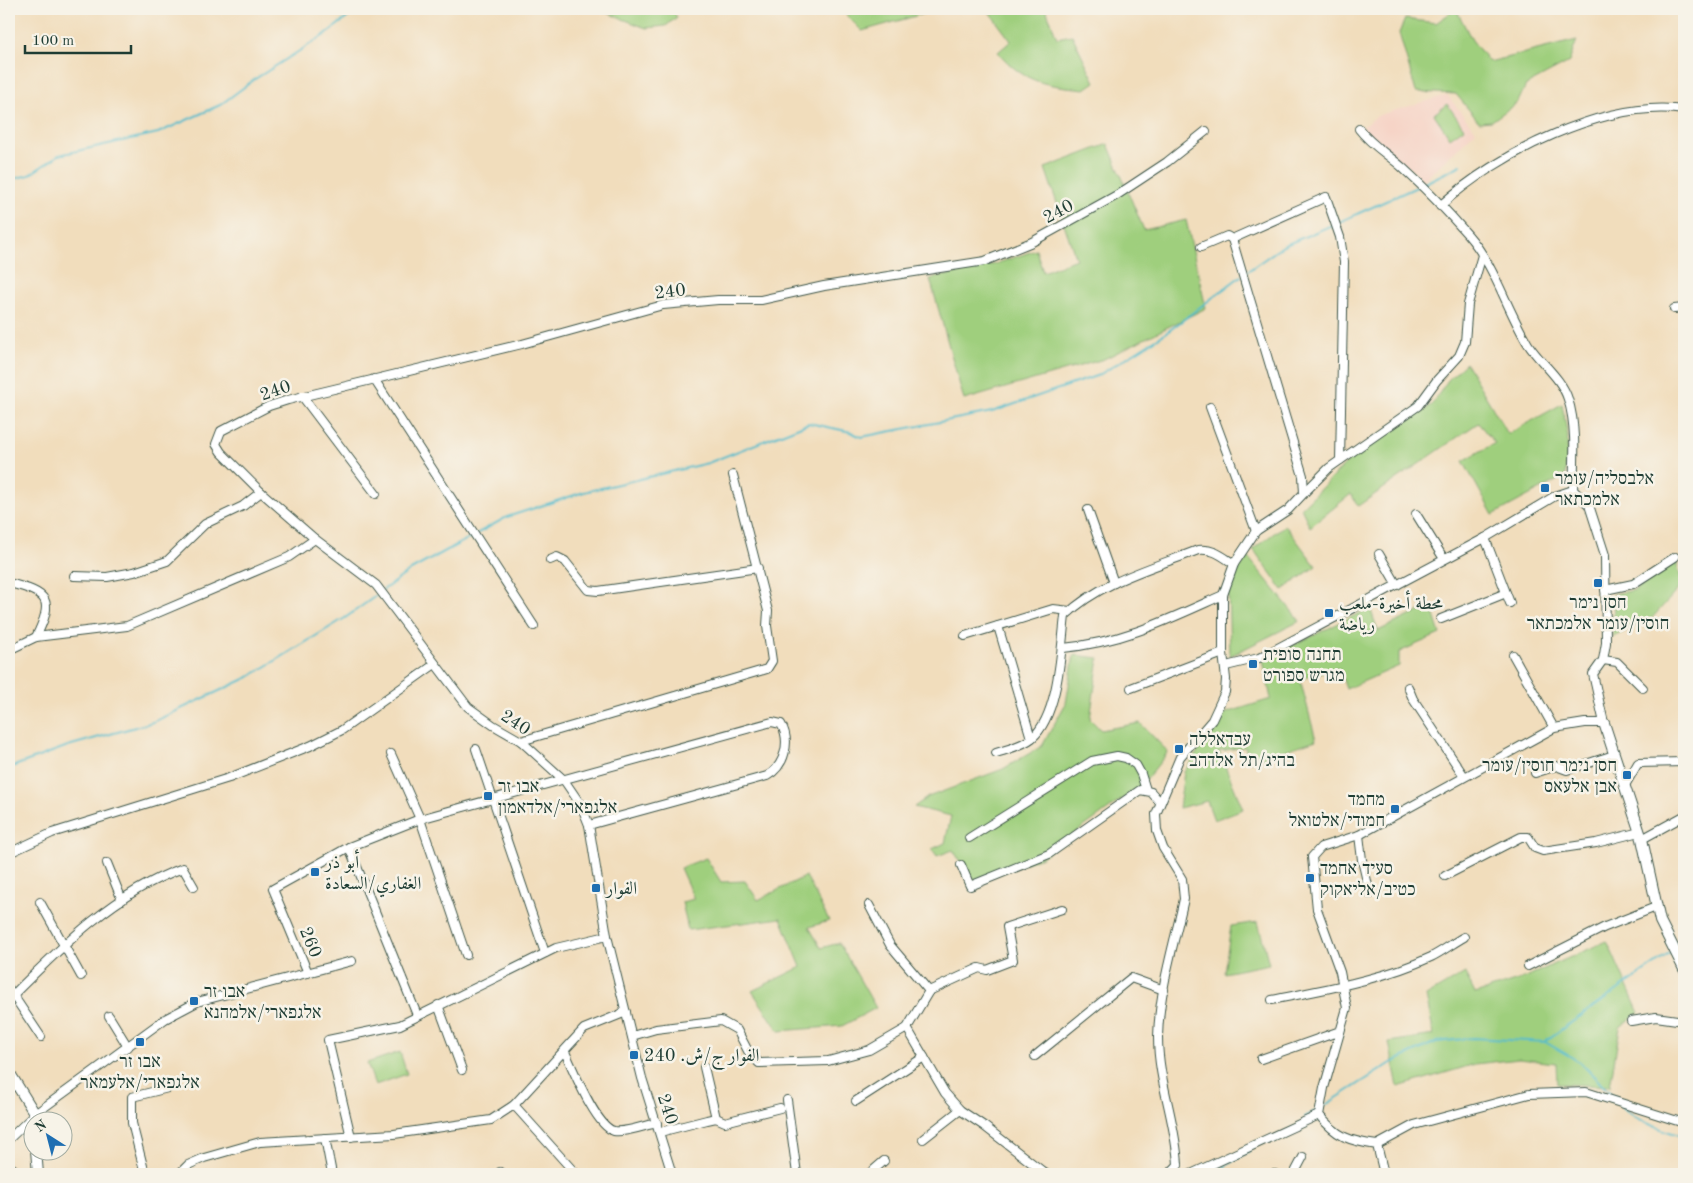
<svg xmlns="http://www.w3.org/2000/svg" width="1693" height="1183" font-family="'Old Standard TT',Amiri,'Frank Ruhl Libre',serif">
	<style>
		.built { fill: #f6d2c4 }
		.green { fill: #9fcf7d; stroke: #5f8658 }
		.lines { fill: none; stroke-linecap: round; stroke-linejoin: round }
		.stream { stroke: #51bccc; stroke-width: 2 }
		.street-casing { stroke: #3e5548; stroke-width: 10 }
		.secondary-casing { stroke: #3e5548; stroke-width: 12 }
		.street { stroke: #fff; stroke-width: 8 }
		.secondary { stroke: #fff; stroke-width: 10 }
		.poi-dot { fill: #1f6fb2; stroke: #f7f3e8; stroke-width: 2 }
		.labels { text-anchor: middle; stroke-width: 5; stroke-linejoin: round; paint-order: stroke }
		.street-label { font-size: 18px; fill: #1f3d34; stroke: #f7f3e8 }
		.poi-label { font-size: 18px; fill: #1f3d34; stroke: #f7f3e8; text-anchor: start }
	</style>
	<rect width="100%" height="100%" fill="#f7f3e8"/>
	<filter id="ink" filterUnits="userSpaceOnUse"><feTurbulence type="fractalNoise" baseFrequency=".02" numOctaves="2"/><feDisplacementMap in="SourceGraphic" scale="10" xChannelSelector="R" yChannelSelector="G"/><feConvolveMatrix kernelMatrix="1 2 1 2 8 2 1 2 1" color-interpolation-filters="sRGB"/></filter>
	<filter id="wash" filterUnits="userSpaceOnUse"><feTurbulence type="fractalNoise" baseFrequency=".0096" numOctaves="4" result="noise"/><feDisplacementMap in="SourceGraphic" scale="20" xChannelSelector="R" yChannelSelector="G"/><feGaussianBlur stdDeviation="1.12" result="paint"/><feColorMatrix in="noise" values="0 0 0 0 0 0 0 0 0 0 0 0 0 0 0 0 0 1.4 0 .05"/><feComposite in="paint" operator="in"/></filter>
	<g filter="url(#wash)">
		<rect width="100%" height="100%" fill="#f1ddbc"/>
		<path class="built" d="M1447 95 1476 131 1423 181 1411 168 1373 142 1363 126 1379 115Z"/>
		<g class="green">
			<path d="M597 9H671L677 17 666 26 646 28Z"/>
			<path d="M840 9H933L930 12 862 31Z"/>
			<path d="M987 9H1046L1057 38 1072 35 1095 82 1085 89C1046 85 1025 84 998 52L1011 41Z"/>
			<path d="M1456 9 1472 40 1489 62 1577 40 1569 62 1526 85 1518 102 1492 121 1479 122 1456 94 1416 92 1399 33 1405 19 1436 23Z"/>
			<path d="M1447 104 1464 128 1450 138 1434 114Z"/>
			<path d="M1108 144 1144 230 1186 220 1206 308 1104 359 964 400 930 279 995 264 1036 250 1043 272 1076 259 1045 168Z"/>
			<path d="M1466 363 1508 434 1562 404 1568 437 1565 476 1493 515 1463 461 1495 443 1478 423 1358 506 1351 494 1310 527 1301 508 1355 455 1431 406 1448 380Z"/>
			<path d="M1285 525 1316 566 1283 590 1253 549Z"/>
			<path d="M1248 557 1300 621 1230 656 1228 584Z"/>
			<path d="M1676 561 1683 584 1652 618 1613 637 1614 594 1635 590Z"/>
			<path d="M1431 606 1440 634 1399 652V666L1346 689 1339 668 1300 679 1316 740 1250 762 1245 747 1219 751 1243 809 1214 820 1207 801 1179 808 1184 772 1223 714 1271 699 1263 660 1370 608 1378 631Z"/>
			<path d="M1074 655 1099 658 1090 719 1101 730 1140 723 1168 752 1142 785 1042 857 974 883 953 850 937 856 932 849 945 843 951 816 914 807 928 797 1003 769 1042 746 1066 703Z"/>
			<path d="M706 858 721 882 745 881 758 900 806 876 829 921 809 927 821 948 839 943 876 1008 842 1026 779 1031 752 991 801 967 781 918 688 930 682 902 694 899 680 868Z"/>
			<path d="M1258 922 1269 964 1224 973 1231 926Z"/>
			<path d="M1607 941 1639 1013 1620 1027 1610 1086 1557 1084 1556 1063 1519 1059 1475 1064 1398 1087 1389 1042 1434 1035 1426 996 1465 973 1475 994 1521 979Z"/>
			<path d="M400 1052 407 1074 375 1085 367 1063Z"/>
		</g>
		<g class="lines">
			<g class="stream">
				<path d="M9 180 29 175 59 155 158 133 220 105 255 79 323 36 359 9"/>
				<path d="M1423 184 1461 165"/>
				<path d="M1337 223 1419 186"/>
				<path d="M1245 273 1283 246 1332 225"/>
				<path d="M478 533 507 517 584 492 708 463 809 423 851 432 861 437 992 412 1099 375 1166 333 1241 276"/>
				<path d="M383 590 411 570 473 536"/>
				<path d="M9 768 68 746 153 722 249 677 345 618 380 593"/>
				<path d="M1678 948 1684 944"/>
				<path d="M1545 1041 1672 952"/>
				<path d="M1324 1106 1393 1062 1436 1042 1473 1038 1545 1042 1580 1062 1614 1097"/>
				<path d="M1622 1106C1637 1122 1664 1130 1684 1137"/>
				<path d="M1305 1117 1318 1110"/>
				<path d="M1213 1174 1249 1151"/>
			</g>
		</g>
	</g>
	<g filter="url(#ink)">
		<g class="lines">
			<defs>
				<g id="street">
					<path d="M1359 129C1372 146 1389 155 1404 169 1426 189 1448 212 1468 235 1495 266 1506 308 1528 344 1540 363 1561 377 1568 399 1577 427 1574 461 1573 490"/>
					<path d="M1440 206C1496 154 1606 99 1684 110"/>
					<path d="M1201 247 1227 236 1232 239 1326 197 1340 237 1344 262 1340 460"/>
					<path d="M1674 309 1684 308"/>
					<path d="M374 379 534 626"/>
					<path d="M302 396 376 494"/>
					<path d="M1210 407 1256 531"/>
					<path d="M1304 493 1329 468 1418 406 1437 380 1459 356 1465 342 1468 304 1482 255"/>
					<path d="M1088 510 1114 583"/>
					<path d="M1416 514 1444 559"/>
					<path d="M1485 538 1510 603"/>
					<path d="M1379 554 1397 585"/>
					<path d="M550 560 557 557 565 561 588 590 598 591 758 568"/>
					<path d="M74 576 107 577 134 572 167 561 205 524 243 506 261 492"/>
					<path d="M9 583C48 593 55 599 36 637"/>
					<path d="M1605 590 1633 584 1675 557"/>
					<path d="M1441 619 1506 593"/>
					<path d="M998 626 1031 738"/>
					<path d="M965 636 1053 609 1070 611"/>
					<path d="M1063 648C1124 642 1167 620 1223 595"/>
					<path d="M9 650 36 637 127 626 289 557 315 539"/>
					<path d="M1513 655 1554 728"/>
					<path d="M1603 660 1617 662 1643 688"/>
					<path d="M1226 666 1259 658 1485 538 1555 496 1573 490 1589 505 1605 555 1606 643 1603 660 1593 674 1604 723H1585L1554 728 1359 835 1321 847 1312 857 1317 909 1340 972 1347 1008 1324 1088 1319 1115C1337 1137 1349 1141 1377 1145L1384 1174"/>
					<path d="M1408 687 1413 699 1464 776"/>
					<path d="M1131 688 1223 653"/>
					<path d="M521 741 767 669 772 661 767 626 768 611 733 475"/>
					<path d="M476 749 545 953"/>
					<path d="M996 753C1008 749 1022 746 1032 738 1059 715 1061 649 1065 616 1101 581 1153 568 1198 550 1213 548 1222 556 1234 564"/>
					<path d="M391 754 420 819 466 955"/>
					<path d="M1535 773 1556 766 1567 770 1614 755"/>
					<path d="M1624 787 1638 763 1684 762"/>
					<path d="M1359 835 1362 860 1370 894"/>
					<path d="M969 838 1092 761 1117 756 1126 758 1136 765 1141 774 1146 790"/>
					<path d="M1642 839 1684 816"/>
					<path d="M349 847 417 1015"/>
					<path d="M9 853 52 833 229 778 310 746 342 730 435 664"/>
					<path d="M107 863 122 900"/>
					<path d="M961 865 970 886 1049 854 1140 790 1151 792 1160 802"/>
					<path d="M1445 876 1521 837H1528L1535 848 1543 851 1596 843 1640 832"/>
					<path d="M40 902 81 976"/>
					<path d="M1528 966 1605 927 1656 907"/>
					<path d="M308 973 273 889 349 847 420 819 772 722 781 724C791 741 785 766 767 776L589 825"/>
					<path d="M9 989 41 1037"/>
					<path d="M929 991 979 968 987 970 1013 960 1007 927 1062 909"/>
					<path d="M9 999C59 949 115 892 183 868L194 887"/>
					<path d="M1272 1000C1325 989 1382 980 1431 957 1443 951 1453 943 1464 937"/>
					<path d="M438 1005 462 1070"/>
					<path d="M109 1016 128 1047"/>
					<path d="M1631 1021 1656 1017 1684 1021"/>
					<path d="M907 1028 945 1093 960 1110 984 1126 1046 1174"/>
					<path d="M632 1036 656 1029 721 1021 737 1030 748 1051 759 1063 828 1061 869 1050 907 1028 929 991 890 945 869 905"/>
					<path d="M565 1052C573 1069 596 1127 614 1131 627 1133 645 1125 657 1123"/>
					<path d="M1035 1056 1131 978 1164 990"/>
					<path d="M1261 1059 1340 1031"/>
					<path d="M704 1067 716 1118"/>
					<path d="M787 1100 797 1174"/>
					<path d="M856 1101 924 1057"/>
					<path d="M514 1105 576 1174"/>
					<path d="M660 1132 707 1120 716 1118 725 1122 780 1108"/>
					<path d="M351 1137 328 1040 400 1025 556 948 607 936"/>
					<path d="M325 1138 332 1174"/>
					<path d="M9 1139 35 1114 165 1019 197 1002 352 961"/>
					<path d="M923 1139 960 1110"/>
					<path d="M1377 1145 1414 1125 1529 1094 1586 1092 1684 1123"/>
					<path d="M1178 1165C1176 1122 1158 1081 1158 1037 1159 991 1174 944 1184 899L1182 879 1163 848 1157 831 1156 814 1180 757 1212 720 1225 692 1226 679 1223 653V595L1234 564 1256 531 1288 510 1304 493 1303 476 1232 239"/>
					<path d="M500 1172 501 1174"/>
					<path d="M145 1174 132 1123V1097L168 1088"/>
					<path d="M175 1174H179L188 1165 204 1158 260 1142 394 1134 491 1120 514 1105 584 1029 626 1012"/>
					<path d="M672 1174 642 1078 607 936 589 825 581 805 564 780 521 741 493 725 468 707 376 585 315 539 261 492 221 452 216 444 221 431 269 406 288 400 522 344 663 305 718 300H761L824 286 985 261 1032 242 1117 195 1167 162 1206 131"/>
					<path d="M869 1174 884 1161"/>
					<path d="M1169 1174 1178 1165"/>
					<path d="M1191 1174 1319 1115"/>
					<path d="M1271 1174H1275"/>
					<path d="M1294 1174 1303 1157"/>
				</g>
				<g id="secondary">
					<path d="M1604 723 1642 839 1660 921 1684 969"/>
					<path d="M9 1072 35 1114V1120"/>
					<path d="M36 1150 38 1174"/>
					<path d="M9 1167 18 1174"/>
				</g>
			</defs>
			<use href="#street" class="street-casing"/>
			<use href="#secondary" class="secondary-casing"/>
			<use href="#street" class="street"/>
			<use href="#secondary" class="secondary"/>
		</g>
	</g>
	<g class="poi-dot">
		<rect x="1540" y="483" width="10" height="10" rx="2.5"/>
		<rect x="1593" y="578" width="10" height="10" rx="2.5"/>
		<rect x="1324" y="608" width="10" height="10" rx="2.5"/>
		<rect x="1248" y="659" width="10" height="10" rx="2.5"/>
		<rect x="1174" y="744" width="10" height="10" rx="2.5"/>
		<rect x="1622" y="770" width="10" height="10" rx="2.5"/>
		<rect x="483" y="791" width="10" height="10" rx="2.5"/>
		<rect x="1390" y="804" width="10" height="10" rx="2.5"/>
		<rect x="310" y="867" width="10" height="10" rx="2.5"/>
		<rect x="1305" y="873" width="10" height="10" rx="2.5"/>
		<rect x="591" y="883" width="10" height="10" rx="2.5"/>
		<rect x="189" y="996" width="10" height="10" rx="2.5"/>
		<rect x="135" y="1037" width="10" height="10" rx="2.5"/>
		<rect x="629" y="1050" width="10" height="10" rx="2.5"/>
	</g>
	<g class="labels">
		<g class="street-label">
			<text transform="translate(1058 211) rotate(-28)" y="6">240</text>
			<text transform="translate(670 291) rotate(-7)" y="6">240</text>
			<text transform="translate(275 390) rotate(-19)" y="6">240</text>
			<text transform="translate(516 722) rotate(33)" y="6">240</text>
			<text transform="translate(311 942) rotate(68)" y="6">260</text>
			<text transform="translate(668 1109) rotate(72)" y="6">240</text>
		</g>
		<g class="poi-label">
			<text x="1555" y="484">אלבסליה/עומר<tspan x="1555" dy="21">אלמכתאר</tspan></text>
			<text x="1598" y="608" text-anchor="middle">חסן נימר<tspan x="1598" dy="21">חוסין/עומר אלמכתאר</tspan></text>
			<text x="1339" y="609">محطة أخيرة-ملعب<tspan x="1339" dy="21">رياضة</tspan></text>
			<text x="1263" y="660">תחנה סופית<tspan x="1263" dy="21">מגרש ספורט</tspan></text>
			<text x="1189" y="745">עבדאללה<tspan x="1189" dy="21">בהיג/תל אלדהב</tspan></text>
			<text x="1617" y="771" text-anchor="end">חסן נימר חוסין/עומר<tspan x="1617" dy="21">אבן אלעאס</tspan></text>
			<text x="498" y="792">אבו זר<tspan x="498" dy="21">אלגפארי/אלדאמון</tspan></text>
			<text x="1385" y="805" text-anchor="end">מחמד<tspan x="1385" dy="21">חמודי/אלטואל</tspan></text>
			<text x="325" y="868">أبو ذر<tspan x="325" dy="21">الغفاري/السعادة</tspan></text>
			<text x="1320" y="874">סעיד אחמד<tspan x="1320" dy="21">כטיב/אליאקוק</tspan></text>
			<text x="606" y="894">الفوار</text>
			<text x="204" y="997">אבו זר<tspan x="204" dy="21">אלגפארי/אלמהנא</tspan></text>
			<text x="644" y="1061">الفوار ج/ش. 240</text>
			<text x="140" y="1067" text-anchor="middle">אבו זר<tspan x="140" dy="21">אלגפארי/אלעמאר</tspan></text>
		</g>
	</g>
	<rect width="1693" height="1183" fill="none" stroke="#f7f3e8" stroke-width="30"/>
	<g transform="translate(48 1136) rotate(324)"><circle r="24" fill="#f7f3e8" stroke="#a1aaa0"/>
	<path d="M0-4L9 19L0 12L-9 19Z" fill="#1f6fb2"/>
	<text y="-8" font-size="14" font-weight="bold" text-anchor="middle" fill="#1f3d34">N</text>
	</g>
	<path d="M25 45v8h106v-8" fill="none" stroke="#1f3d34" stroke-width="2.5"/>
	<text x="32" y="45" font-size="15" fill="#1f3d34" stroke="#f7f3e8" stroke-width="4" paint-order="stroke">100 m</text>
</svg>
